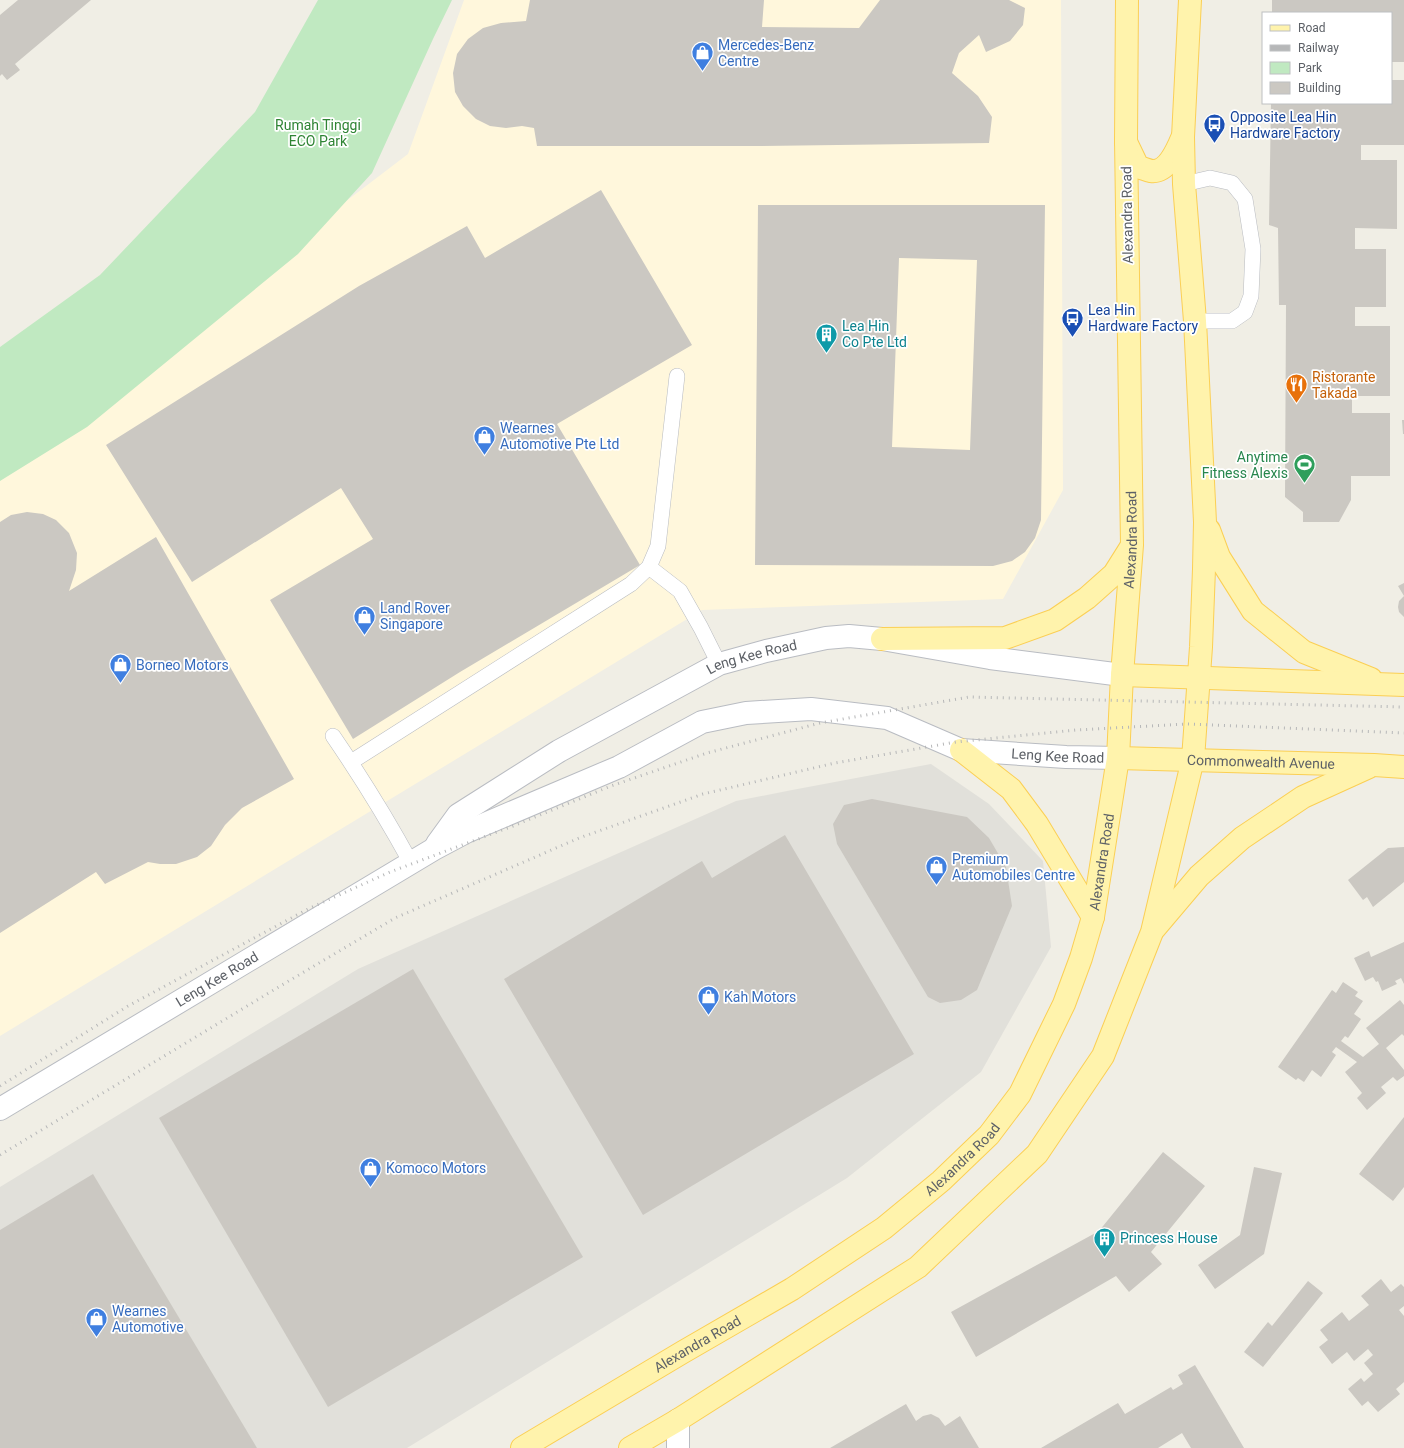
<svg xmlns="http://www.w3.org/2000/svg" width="1404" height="1448" font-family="Roboto,sans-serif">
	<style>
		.commercial { fill: #fff7dc }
		.industrial { fill: #e1e0da }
		.green { fill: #c0e9c1 }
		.building { fill: #cbc8c2; fill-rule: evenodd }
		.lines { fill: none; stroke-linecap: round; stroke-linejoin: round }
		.lane-casing { stroke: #b8bbc0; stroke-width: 16 }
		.secondary-casing { stroke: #b9bcc2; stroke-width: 24 }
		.primary-casing { stroke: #fbcf54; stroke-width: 24 }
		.lane { stroke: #fff; stroke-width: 15 }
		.secondary { stroke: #fff; stroke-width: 22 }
		.primary { stroke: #fff3ac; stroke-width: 22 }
		.rail { stroke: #b6b7b8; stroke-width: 3; stroke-dasharray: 1 5; stroke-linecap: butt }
		.labels { text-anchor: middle; stroke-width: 3.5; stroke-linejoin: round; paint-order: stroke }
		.shop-label { font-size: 14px; fill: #366cbe; stroke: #fff; text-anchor: start }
		.transit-label { font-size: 14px; fill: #164399; stroke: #fff; text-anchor: start }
		.park-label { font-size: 14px; fill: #2f8434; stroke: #fff }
		.street-label { font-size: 14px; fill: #5d6167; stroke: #fff }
		.culture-label { font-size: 14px; fill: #0d838f; stroke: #fff; text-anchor: start }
		.food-label { font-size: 14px; fill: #c56008; stroke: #fff; text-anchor: start }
		.leisure-label { font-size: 14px; fill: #27864d; stroke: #fff; text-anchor: end }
	</style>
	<rect width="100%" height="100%" fill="#f0eee5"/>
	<path class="commercial" d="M464 0H1061L1063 490 1003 599 702 610 0 1036V465L408 154Z"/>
	<path class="industrial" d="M931 764 989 804 1043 861 1051 947 981 1072 847 1178 407 1448H0V1187L358 969 736 801 792 790Z"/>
	<path class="green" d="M318 0H452L433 39 372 173 298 254 87 427 0 481V347L100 275 255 112Z"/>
	<g class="building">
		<path d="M18 0H91L15 64 20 70 7 80 2 74 0 76V15Z"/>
		<path d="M530 0H764L762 27 859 28 880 0H1009L1025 8 1023 25 1010 41 986 52 979 35 959 53 952 73 978 96 992 117 989 143 755 146H537L534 128 522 126 506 128 490 126 476 119 463 106 455 92 453 73 457 54 468 39 483 28 501 23 526 21Z"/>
		<path d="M1272 0H1404V62H1391V13H1272Z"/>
		<path d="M1391 80H1404V145H1361V160H1397V229L1355 228V249H1386V307H1355V326H1390V396H1352V413H1390V476H1351V500L1339 522H1303V512L1285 497 1286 305H1279L1278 228 1269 225 1271 103H1391Z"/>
		<path d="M601 190 692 345 557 424 640 565 460 672 353 739 270 600 373 539 341 488 192 582 106 445 359 286 467 226 485 258Z"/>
		<path d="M758 205H1045L1041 520 1035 538 1025 552 1012 561 993 566 755 565ZM899 258 977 260 970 450 892 447Z"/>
		<path d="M1402 420H1404V434H1403Z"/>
		<path d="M27 512 43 514 56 520 69 533 77 553 76 570 69 591 156 537 294 779 242 808 225 825 211 846 197 857 176 864H160L148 862 105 884 96 872 0 933V522L11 515Z"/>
		<path d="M1404 583V617L1399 612 1398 607 1399 601 1404 596 1398 586Z"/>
		<path d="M872 799 967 817 989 838 1006 867 1012 906 977 990 961 1000 940 1003 928 997 837 844 833 824 844 805Z"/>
		<path d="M785 835 914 1054 643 1215 504 979 702 861 712 878Z"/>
		<path d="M1404 847V882L1373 907 1367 897 1363 900 1348 880 1388 848Z"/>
		<path d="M1404 942V984L1401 978 1395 981 1397 984 1382 991 1378 981 1376 982 1373 977 1365 981 1354 958 1369 951 1371 957Z"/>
		<path d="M413 969 583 1257 328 1407 159 1118Z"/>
		<path d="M1343 982 1358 992 1355 996 1363 1001 1354 1014 1361 1019 1348 1038 1345 1036 1341 1041 1363 1057 1379 1044 1366 1028 1400 1000 1404 1005V1036L1402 1034 1386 1048 1404 1070V1076L1397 1081 1393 1077 1381 1087 1386 1093 1367 1110 1357 1098 1362 1093 1345 1072 1357 1062 1336 1047 1332 1052 1336 1055 1321 1077 1312 1070 1304 1082 1298 1078 1296 1080 1278 1067 1332 990 1336 993Z"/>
		<path d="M1404 1117V1187L1393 1201 1359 1174Z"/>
		<path d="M1163 1152 1205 1186 1151 1252 1162 1264 1129 1292 1116 1276 976 1357 951 1312 1099 1231Z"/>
		<path d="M1254 1167 1282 1173 1264 1254 1215 1289 1198 1265 1240 1235Z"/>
		<path d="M93 1174 257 1448H0V1230Z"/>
		<path d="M1381 1279 1391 1292 1401 1284 1404 1287V1306L1399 1310 1404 1316V1382L1396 1389 1400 1394 1378 1412 1368 1401 1362 1406 1348 1389 1361 1378 1364 1382 1373 1374 1364 1363 1373 1355 1368 1349 1354 1361 1347 1352 1332 1364 1319 1347 1328 1340 1320 1330 1342 1312 1349 1321 1369 1305 1361 1296Z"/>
		<path d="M1308 1281 1323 1293 1263 1367 1244 1352 1268 1322 1272 1326Z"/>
		<path d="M1195 1365 1244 1448H1191L1182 1433 1158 1448H1041L1118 1403 1125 1414 1171 1387 1173 1390 1183 1384 1178 1375Z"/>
		<path d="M906 1404 916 1421 923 1416 931 1414 939 1418 945 1426 960 1416 979 1448H830Z"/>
	</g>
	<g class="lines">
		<defs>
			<g id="lane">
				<path d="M1184 184 1210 178 1232 183 1245 199 1253 249 1251 296 1245 312 1232 321H1195"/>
				<path d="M649 567 680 591 701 628 719 664"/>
				<path d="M333 736C361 777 387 819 411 863"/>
				<path d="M351 762 631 584 649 567 658 546 677 376"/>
			</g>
			<g id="secondary">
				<path id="s1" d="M437 844 458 815 559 751 719 664 766 651 826 638 849 636 882 639 990 658 1122 675"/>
				<path id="s2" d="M0 1109 434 849 466 832 619 767 702 722 746 713 811 709 887 718 961 750 1066 757 1118 758"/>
				<path d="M678 1448V1420"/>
			</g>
			<g id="primary">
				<path d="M1126 142 1138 167C1142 168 1147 170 1151 171 1167 173 1177 150 1182 138"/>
				<path d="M1209 530 1219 557 1253 611 1304 652 1371 679"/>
				<path d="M882 639 1005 638 1055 620 1087 598 1114 574 1131 547"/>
				<path d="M1122 675 1404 685"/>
				<path d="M961 750 1011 789 1037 824 1093 917"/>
				<path id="s3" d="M1118 758 1374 765 1404 767"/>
				<path d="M1155 928 1199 876 1242 838 1303 797 1369 767"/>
				<path id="s4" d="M522 1448 683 1352 792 1289 884 1228 941 1181 989 1135 1020 1094 1064 1004 1081 958 1093 917 1118 758 1122 675 1132 545 1126 140 1127 0"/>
				<path d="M630 1448 678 1420 918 1267 1037 1154 1103 1056 1152 932 1193 759 1201 647 1204 569 1205 522 1195 321 1184 184 1183 137 1190 0"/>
			</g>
		</defs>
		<use href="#lane" class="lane-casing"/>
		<use href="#secondary" class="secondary-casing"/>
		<use href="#primary" class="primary-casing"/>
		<use href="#lane" class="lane"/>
		<use href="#secondary" class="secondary"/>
		<use href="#primary" class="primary"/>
		<g class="rail">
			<path d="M0 1086 128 1006 308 909 390 872 513 826 611 786 707 753 820 723 969 697 1404 707"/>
			<path d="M0 1155 282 985 395 918 579 838 703 794 835 763 956 742 1076 730 1187 724 1404 733"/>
		</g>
	</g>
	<defs>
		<symbol id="shop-pin" viewBox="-11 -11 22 30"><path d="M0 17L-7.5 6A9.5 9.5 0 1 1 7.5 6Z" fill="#3f7fe0" stroke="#fff"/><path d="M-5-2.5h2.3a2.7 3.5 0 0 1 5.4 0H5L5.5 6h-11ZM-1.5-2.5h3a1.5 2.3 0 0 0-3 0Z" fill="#fff"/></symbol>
		<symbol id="bus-pin" viewBox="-11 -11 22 30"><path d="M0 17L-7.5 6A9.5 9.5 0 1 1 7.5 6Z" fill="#1a4fb4" stroke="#fff"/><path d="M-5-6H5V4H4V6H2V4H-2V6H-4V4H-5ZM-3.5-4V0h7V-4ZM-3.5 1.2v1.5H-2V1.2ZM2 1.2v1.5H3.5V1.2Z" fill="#fff"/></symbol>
		<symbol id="building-pin" viewBox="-11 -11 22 30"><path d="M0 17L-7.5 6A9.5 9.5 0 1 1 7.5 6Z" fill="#0f9aa8" stroke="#fff"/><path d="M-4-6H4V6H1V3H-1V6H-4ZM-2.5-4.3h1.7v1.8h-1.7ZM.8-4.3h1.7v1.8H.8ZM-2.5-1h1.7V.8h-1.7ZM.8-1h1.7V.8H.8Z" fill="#fff"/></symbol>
		<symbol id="restaurant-pin" viewBox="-11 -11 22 30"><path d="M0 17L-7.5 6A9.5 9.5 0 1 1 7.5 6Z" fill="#e8710a" stroke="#fff"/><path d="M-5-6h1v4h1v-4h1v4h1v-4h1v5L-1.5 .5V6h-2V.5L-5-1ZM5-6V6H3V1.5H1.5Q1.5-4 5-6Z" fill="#fff"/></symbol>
		<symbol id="stadium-pin" viewBox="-11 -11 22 30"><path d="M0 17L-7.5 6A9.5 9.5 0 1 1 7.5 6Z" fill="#2e9e5b" stroke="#fff"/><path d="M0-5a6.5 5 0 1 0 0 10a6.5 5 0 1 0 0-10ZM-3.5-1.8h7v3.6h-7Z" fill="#fff"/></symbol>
	</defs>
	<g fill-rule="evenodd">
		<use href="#shop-pin" x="690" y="40" width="25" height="34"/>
		<use href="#bus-pin" x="1202" y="112" width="25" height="34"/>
		<use href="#bus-pin" x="1060" y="306" width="25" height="34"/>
		<use href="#building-pin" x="814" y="322" width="25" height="34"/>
		<use href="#restaurant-pin" x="1284" y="372" width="25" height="34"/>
		<use href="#shop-pin" x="472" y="424" width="25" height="34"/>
		<use href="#stadium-pin" x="1292" y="452" width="25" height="34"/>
		<use href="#shop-pin" x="352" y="604" width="25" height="34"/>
		<use href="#shop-pin" x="108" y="652" width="25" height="34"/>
		<use href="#shop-pin" x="924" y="854" width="25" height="34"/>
		<use href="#shop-pin" x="696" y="984" width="25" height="34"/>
		<use href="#shop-pin" x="358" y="1156" width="25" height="34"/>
		<use href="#building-pin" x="1092" y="1226" width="25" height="34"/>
		<use href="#shop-pin" x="84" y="1306" width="25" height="34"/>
	</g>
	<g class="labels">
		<g class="shop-label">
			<text x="718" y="50">Mercedes-Benz<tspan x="718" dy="16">Centre</tspan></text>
			<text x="500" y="433">Wearnes<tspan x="500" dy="16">Automotive Pte Ltd</tspan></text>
			<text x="380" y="613">Land Rover<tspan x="380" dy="16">Singapore</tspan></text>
			<text x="136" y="670">Borneo Motors</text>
			<text x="952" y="864">Premium<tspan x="952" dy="16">Automobiles Centre</tspan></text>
			<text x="724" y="1002">Kah Motors</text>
			<text x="386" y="1173">Komoco Motors</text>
			<text x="112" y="1316">Wearnes<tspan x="112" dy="16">Automotive</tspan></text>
		</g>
		<g class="transit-label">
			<text x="1230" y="122">Opposite Lea Hin<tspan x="1230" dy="16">Hardware Factory</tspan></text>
			<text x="1088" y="315">Lea Hin<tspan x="1088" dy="16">Hardware Factory</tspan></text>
		</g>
		<g class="park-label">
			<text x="318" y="130">Rumah Tinggi<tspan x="318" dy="16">ECO Park</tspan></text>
		</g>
		<g class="street-label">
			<text transform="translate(1127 215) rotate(-91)" y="5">Alexandra Road</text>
			<text dy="5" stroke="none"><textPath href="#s4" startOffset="1187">Alexandra Road</textPath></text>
			<text dy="5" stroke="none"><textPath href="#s1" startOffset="371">Leng Kee Road</textPath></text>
			<text dy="5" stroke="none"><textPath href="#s2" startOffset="1167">Leng Kee Road</textPath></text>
			<text dy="5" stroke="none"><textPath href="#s3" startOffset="143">Commonwealth Avenue</textPath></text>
			<text dy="5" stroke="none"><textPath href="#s4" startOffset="863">Alexandra Road</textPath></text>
			<text dy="5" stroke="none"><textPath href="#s2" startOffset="253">Leng Kee Road</textPath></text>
			<text dy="5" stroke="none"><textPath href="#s4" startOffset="528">Alexandra Road</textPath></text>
			<text dy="5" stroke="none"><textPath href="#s4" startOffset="204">Alexandra Road</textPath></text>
		</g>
		<g class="culture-label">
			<text x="842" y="331">Lea Hin<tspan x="842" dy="16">Co Pte Ltd</tspan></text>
			<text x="1120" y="1243">Princess House</text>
		</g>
		<g class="food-label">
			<text x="1312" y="382">Ristorante<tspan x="1312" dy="16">Takada</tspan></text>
		</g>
		<g class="leisure-label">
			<text x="1288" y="462">Anytime<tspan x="1288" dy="16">Fitness Alexis</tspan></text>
		</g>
	</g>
	<rect x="1262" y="12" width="130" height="92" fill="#ffffff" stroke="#bec0c2"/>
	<rect x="1270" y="25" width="20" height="6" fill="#fff3ac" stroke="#bec0c2"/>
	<text x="1298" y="32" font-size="12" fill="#5d6167">Road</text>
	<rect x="1270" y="45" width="20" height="6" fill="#b6b7b8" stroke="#bec0c2"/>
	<text x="1298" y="52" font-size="12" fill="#5d6167">Railway</text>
	<rect x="1270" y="62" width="20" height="12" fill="#c0e9c1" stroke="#bec0c2"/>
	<text x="1298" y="72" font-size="12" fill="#5d6167">Park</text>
	<rect x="1270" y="82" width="20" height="12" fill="#cbc8c2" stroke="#bec0c2"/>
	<text x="1298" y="92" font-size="12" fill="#5d6167">Building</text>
</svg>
